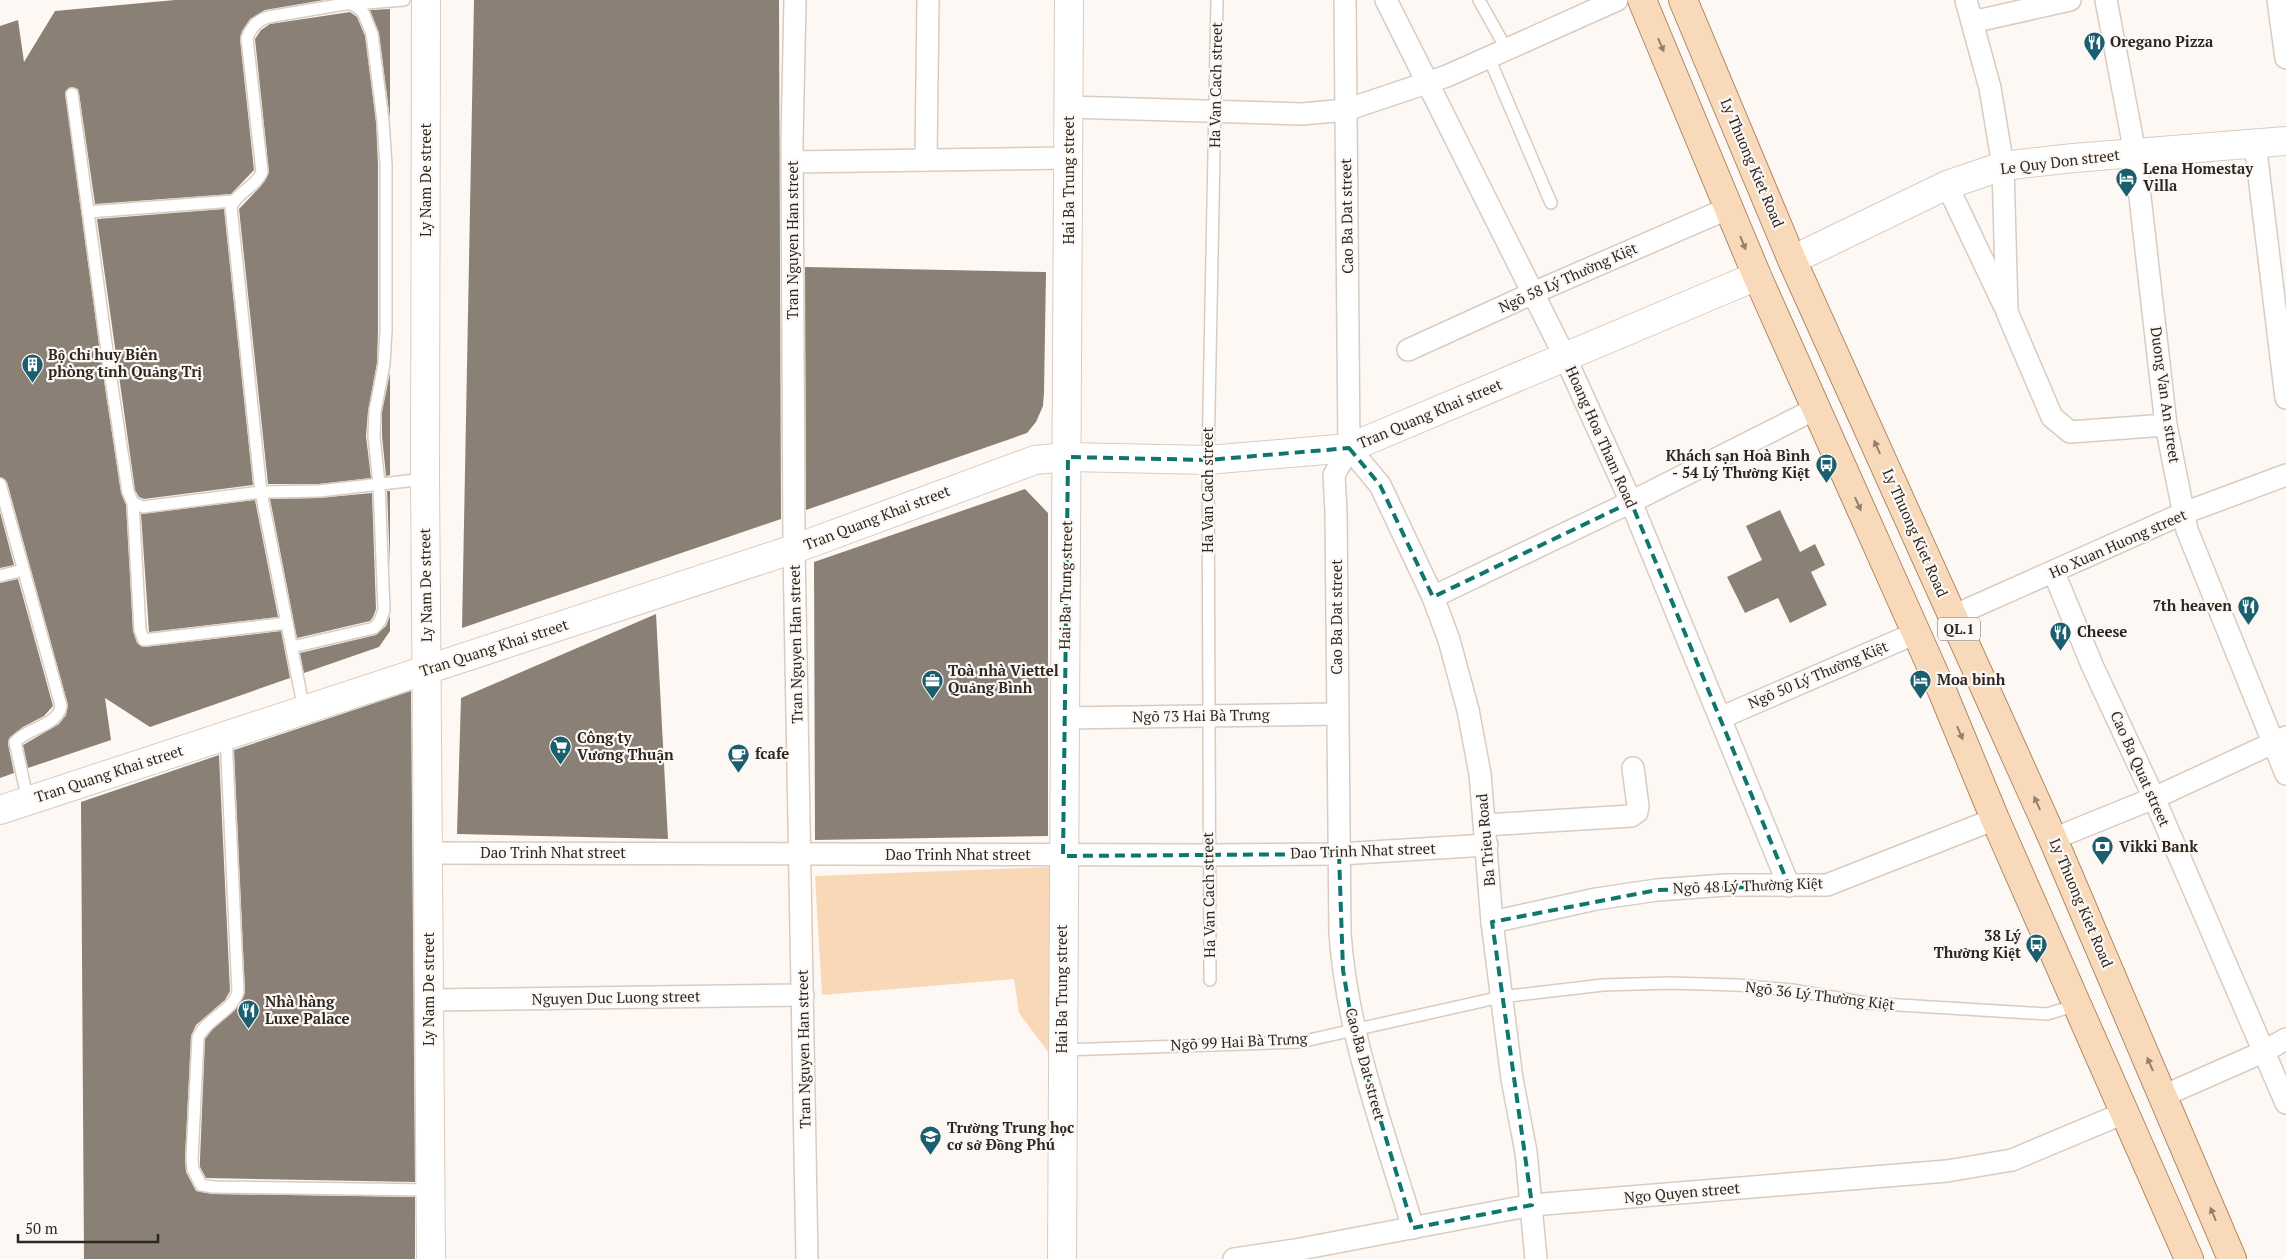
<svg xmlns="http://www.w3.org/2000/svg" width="2286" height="1259" font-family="'PT Serif',serif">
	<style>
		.green { fill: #f9d8b7 }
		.building { fill: #8b8075 }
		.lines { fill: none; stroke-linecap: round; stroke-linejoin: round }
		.service-casing { stroke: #d8ccc0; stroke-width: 14 }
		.minor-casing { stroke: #d8ccc0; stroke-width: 24 }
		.tertiary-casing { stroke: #d8ccc0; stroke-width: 30 }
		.secondary-casing { stroke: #d8ccc0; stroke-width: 30 }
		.primary-casing { stroke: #ae8b67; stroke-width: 30 }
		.service { stroke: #fff; stroke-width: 11 }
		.minor { stroke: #fff; stroke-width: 21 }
		.tertiary { stroke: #fff; stroke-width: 28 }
		.secondary { stroke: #fff; stroke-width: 28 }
		.primary { stroke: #f8daba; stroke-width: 28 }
		.oneway { fill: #92806e }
		.marked { fill: none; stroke: #0f766e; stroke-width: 4; stroke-dasharray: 10 6; stroke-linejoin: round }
		.labels { text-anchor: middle; stroke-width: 4.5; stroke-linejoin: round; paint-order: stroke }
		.shield { fill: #fdf8f4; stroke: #6a6661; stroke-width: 1 }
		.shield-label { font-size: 14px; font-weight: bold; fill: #2b2722 }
		.poi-label { font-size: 15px; font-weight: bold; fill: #2b2722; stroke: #fdf8f4; text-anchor: start }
		.street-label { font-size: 15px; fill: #2b2722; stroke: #fdf8f4 }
	</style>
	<rect width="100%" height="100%" fill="#fdf8f4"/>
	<path class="green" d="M1050 867 1049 1053 1019 1013 1014 979 822 995 815 876Z"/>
	<g class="building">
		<path d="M175 0H324L265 10 250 19 242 31 240 39 254 170 231 194 95 204 79 93 78 89 71 87 65 92 103 374 121 493 126 505 133 631 137 643 145 647 281 631 290 678 150 727 105 698 111 740 28 768 23 745 59 724 66 715 68 705 7 482 0 477V26L18 20 24 62 55 11Z"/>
		<path d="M474 0H779L781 519 462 628Z"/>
		<path d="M390 9V119L379 33 370 10Z"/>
		<path d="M350 12 357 17 365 36 376 122 378 165V330L377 363 368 411 366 436 371 478 319 484H268L239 209 261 186 269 172 255 39 261 30 270 24Z"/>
		<path d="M224 209 253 485 144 499 139 497 135 490 97 219Z"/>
		<path d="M805 267 1046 272 1044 392 1043 406 1036 422 1027 433 806 510Z"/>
		<path d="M390 373V475L386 476 382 436V412Z"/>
		<path d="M1025 489 1048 513V836L815 840 814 562Z"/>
		<path d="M387 491H390V565Z"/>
		<path d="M372 493 376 609 373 617 370 621 297 638 270 499 319 498Z"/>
		<path d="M255 500 278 617 149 632 141 514Z"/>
		<path d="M1780 510 1800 552 1815 544 1825 565 1811 572 1827 605 1790 623 1778 598 1745 613 1727 577 1762 560 1746 526Z"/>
		<path d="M0 512 14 565 0 568Z"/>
		<path d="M18 579 53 706 44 716 23 727 10 737 8 744 14 773 0 778V583Z"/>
		<path d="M656 614 668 839 457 834 461 698Z"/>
		<path d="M390 616V631L379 647 304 673 300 653 376 635 386 626Z"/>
		<path d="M411 691 415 1182 206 1178 200 1167V1159L205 1039 212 1030 236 1009 245 992 234 750Z"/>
		<path d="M219 755 230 991 225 1000 196 1025 191 1036 185 1159 186 1172 196 1191 212 1194 415 1197V1259H84L81 802Z"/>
	</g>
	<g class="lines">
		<defs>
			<g id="service">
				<path d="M1479 0 1507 50"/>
				<path d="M353 4 404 0"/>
				<path d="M1489 58 1551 203"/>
				<path d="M72 94 110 373 128 492 133 503 143 507 261 492 319 491 425 479"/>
				<path d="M88 212 233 201"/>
				<path d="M0 484 61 706C58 726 27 728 15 742L28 801"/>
				<path d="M133 503 140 630 144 640 287 623"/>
				<path d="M0 576 23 570"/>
				<path d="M292 647 374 628 380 621 384 610 379 484 374 436 375 411 384 364 386 330V165L383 121 372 34 363 12 353 4H345L268 17C257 21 252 26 247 38L262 172C256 187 237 192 231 207L261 492 304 710"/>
				<path d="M226 736 238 992C232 1012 207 1018 198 1037L192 1159 193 1169 201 1185 213 1187 431 1190"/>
				<path d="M1210 980 1208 460 1217 0"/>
				<path d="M1063 1050 1300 1042 1501 997 1603 985 1669 983 1737 985 1792 990 1867 1003 2047 1014 2077 1005"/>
			</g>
			<g id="minor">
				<path d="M795 0 792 142 794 549 807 1259"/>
				<path d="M1345 0 1349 448 1334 475 1336 512 1340 933C1347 1035 1384 1131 1413 1228"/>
				<path d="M1386 0 1565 357 1631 502 1789 886"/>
				<path d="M1966 0 1990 88 2003 166 2007 312 2052 417 2070 432 2166 425"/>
				<path d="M2106 0 2135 153 2166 425 2187 530 2286 774"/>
				<path d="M2278 0 2286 58"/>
				<path d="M1972 22 2070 0"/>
				<path d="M1069 107 1302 114 1346 110 1447 76 1617 0"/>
				<path d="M2255 143 2286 398"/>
				<path d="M926 160 928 0"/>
				<path d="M792 162 1069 158"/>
				<path d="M1947 185 2004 305"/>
				<path d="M1408 350 1533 293 1729 208"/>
				<path d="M1349 448 1380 485 1433 597 1449 640 1468 710 1480 774 1492 922 1512 1079 1526 1152 1536 1259"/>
				<path d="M2054 573 2092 665 2154 798 2286 1103"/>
				<path d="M1433 597 1631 502 1815 409"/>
				<path d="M1953 616 2184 513 2286 475"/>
				<path d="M1064 718 1338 714"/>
				<path d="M1720 718 1916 633"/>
				<path d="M1485 825 1631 816 1637 812 1638 806 1633 768"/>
				<path d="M2053 839 2154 798 2286 737"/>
				<path d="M428 853 1208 855 1339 854 1487 845"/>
				<path d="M1492 922 1596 899 1657 890 1726 885H1827L1995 819"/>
				<path d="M430 1000 803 995"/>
				<path d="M2163 1096 2263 1052 2286 1039"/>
				<path d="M1234 1259 1295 1250 1532 1205 1947 1171 2012 1160 2124 1113"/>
			</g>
			<g id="tertiary">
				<path d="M426 0 425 479 431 1259"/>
				<path d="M1062 1259C1063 839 1068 420 1069 0"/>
			</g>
			<g id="secondary">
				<path d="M1792 260 1947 185 2003 166 2073 158 2286 141"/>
				<path d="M0 810 794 549 1035 460 1068 457 1208 460 1349 448 1757 276"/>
			</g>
			<g id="primary">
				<path d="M1642 0 1757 276 1943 693 1995 819 2189 1259"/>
				<path d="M1683 0 1792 260 2053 839 2232 1259"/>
			</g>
		</defs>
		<use href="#service" class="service-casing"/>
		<use href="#minor" class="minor-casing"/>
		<use href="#tertiary" class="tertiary-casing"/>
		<use href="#secondary" class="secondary-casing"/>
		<use href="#primary" class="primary-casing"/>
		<use href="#service" class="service"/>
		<use href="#minor" class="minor"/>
		<use href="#tertiary" class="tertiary"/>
		<use href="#secondary" class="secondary"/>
		<use href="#primary" class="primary"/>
	</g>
	<defs><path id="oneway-solid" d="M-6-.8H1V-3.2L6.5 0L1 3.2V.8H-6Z" transform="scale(1.25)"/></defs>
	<g class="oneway">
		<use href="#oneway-solid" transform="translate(1661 45) rotate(67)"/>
		<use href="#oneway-solid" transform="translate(1743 243) rotate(68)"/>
		<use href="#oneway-solid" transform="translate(1877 447) rotate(-114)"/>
		<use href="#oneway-solid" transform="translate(1858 504) rotate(66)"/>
		<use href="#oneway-solid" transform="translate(1960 733) rotate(67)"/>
		<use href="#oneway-solid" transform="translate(2037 803) rotate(-114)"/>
		<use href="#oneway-solid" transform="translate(2150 1064) rotate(-113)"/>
		<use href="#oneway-solid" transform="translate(2213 1214) rotate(-113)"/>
	</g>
	<path class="marked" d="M1349 448 1380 485 1433 597 1631 502 1789 886 1657 890 1492 922 1532 1205 1413 1228 1353 1029 1343 970 1339 854 1063 856 1068 457 1208 460Z"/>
	<defs>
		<symbol id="restaurant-pin" viewBox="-11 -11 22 30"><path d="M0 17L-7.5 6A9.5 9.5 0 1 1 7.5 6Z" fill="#195f70" stroke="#fdf8f4"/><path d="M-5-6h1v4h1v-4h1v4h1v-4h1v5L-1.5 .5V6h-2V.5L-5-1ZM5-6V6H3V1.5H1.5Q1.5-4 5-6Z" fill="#fff"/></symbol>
		<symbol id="hotel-pin" viewBox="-11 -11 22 30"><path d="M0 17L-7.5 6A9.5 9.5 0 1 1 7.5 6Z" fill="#195f70" stroke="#fdf8f4"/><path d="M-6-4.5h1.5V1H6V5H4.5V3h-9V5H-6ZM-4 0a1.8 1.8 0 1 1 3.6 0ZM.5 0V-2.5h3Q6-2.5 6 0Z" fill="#fff"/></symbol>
		<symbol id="building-pin" viewBox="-11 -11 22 30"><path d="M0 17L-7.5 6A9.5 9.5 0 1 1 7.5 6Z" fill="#195f70" stroke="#fdf8f4"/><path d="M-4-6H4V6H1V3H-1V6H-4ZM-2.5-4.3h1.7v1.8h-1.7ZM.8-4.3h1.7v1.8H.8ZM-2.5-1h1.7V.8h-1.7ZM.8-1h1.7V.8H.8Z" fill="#fff"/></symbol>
		<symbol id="bus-pin" viewBox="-11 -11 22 30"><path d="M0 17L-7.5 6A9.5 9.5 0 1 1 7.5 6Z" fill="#195f70" stroke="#fdf8f4"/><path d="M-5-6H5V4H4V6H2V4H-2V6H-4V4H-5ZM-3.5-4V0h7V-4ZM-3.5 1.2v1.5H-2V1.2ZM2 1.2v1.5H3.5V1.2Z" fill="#fff"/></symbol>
		<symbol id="office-pin" viewBox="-11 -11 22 30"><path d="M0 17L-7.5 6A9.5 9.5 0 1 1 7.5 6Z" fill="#195f70" stroke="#fdf8f4"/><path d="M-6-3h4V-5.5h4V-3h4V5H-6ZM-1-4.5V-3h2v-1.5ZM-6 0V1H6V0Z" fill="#fff"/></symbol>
		<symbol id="supermarket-pin" viewBox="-11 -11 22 30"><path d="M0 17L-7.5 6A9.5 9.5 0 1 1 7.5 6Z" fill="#195f70" stroke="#fdf8f4"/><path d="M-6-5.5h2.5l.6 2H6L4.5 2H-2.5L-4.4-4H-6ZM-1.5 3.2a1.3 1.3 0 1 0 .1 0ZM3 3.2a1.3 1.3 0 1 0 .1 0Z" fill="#fff"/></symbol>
		<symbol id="cafe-pin" viewBox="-11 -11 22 30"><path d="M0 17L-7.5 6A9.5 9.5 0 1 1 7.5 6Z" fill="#195f70" stroke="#fdf8f4"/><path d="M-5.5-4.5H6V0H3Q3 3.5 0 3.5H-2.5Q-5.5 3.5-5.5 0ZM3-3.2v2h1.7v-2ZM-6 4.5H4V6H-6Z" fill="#fff"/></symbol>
		<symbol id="bank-pin" viewBox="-11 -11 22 30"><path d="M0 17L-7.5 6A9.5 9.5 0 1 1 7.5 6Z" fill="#195f70" stroke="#fdf8f4"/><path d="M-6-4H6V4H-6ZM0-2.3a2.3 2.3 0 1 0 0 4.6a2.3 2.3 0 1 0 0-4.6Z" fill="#fff"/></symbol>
		<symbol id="school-pin" viewBox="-11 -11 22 30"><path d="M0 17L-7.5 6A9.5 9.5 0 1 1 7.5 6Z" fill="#195f70" stroke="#fdf8f4"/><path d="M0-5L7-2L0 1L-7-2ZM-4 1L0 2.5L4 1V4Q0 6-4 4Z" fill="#fff"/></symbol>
	</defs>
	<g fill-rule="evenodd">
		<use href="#restaurant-pin" x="2082" y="30" width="25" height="34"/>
		<use href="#hotel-pin" x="2114" y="166" width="25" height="34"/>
		<use href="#building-pin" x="20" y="352" width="25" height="34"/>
		<use href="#bus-pin" x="1814" y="452" width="25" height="34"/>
		<use href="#restaurant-pin" x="2236" y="594" width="25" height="34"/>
		<use href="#restaurant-pin" x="2048" y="620" width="25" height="34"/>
		<use href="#office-pin" x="920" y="668" width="25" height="34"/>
		<use href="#hotel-pin" x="1908" y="668" width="25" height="34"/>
		<use href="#supermarket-pin" x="548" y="734" width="25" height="34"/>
		<use href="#cafe-pin" x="726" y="742" width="25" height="34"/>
		<use href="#bank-pin" x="2090" y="834" width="25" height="34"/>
		<use href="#bus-pin" x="2024" y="932" width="25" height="34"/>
		<use href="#restaurant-pin" x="236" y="998" width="25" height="34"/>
		<use href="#school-pin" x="918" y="1124" width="25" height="34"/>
	</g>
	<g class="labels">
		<rect class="shield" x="1938" y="617.5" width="42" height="23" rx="4"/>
		<g class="shield-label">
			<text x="1959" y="634">QL.1</text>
		</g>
		<g class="poi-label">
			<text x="2110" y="47">Oregano Pizza</text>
			<text x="2143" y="174">Lena Homestay<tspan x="2143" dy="17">Villa</tspan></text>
			<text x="48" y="360">Bộ chỉ huy Biên<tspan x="48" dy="17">phòng tỉnh Quảng Trị</tspan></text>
			<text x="1810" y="461" text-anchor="end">Khách sạn Hoà Bình<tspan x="1810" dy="17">- 54 Lý Thường Kiệt</tspan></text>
			<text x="2232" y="611" text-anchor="end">7th heaven</text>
			<text x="2077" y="637">Cheese</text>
			<text x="948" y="676">Toà nhà Viettel<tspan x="948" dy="17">Quảng Bình</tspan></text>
			<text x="1937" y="685">Moa binh</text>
			<text x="577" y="743">Công ty<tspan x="577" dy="17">Vương Thuận</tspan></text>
			<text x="755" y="759">fcafe</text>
			<text x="2119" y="852">Vikki Bank</text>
			<text x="2021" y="941" text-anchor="end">38 Lý<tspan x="2021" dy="17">Thường Kiệt</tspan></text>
			<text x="265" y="1007">Nhà hàng<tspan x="265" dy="17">Luxe Palace</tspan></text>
			<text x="947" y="1133">Trường Trung học<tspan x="947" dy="17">cơ sở Đồng Phú</tspan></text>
		</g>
		<g class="street-label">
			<text transform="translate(1216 85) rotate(-89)" y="5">Ha Van Cach street</text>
			<text transform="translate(2060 162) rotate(-7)" y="5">Le Quy Don street</text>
			<text transform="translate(1752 163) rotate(67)" y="5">Ly Thuong Kiet Road</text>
			<text transform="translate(426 180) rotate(-90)" y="5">Ly Nam De street</text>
			<text transform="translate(1069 180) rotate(-90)" y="5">Hai Ba Trung street</text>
			<text transform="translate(1347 216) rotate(-91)" y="5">Cao Ba Dat street</text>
			<text transform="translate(793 240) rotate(-90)" y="5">Tran Nguyen Han street</text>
			<text transform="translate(1568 278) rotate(-24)" y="5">Ngõ 58 Lý Thường Kiệt</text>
			<text transform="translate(2165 395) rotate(82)" y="5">Duong Van An street</text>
			<text transform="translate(1430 414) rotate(-23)" y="5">Tran Quang Khai street</text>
			<text transform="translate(1601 437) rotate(66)" y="5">Hoang Hoa Tham Road</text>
			<text transform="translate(1208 490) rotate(-90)" y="5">Ha Van Cach street</text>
			<text transform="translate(877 518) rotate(-21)" y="5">Tran Quang Khai street</text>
			<text transform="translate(1915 533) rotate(66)" y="5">Ly Thuong Kiet Road</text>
			<text transform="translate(2118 544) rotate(-24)" y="5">Ho Xuan Huong street</text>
			<text transform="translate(426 585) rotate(-91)" y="5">Ly Nam De street</text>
			<text transform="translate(1066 585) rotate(-89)" y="5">Hai Ba Trung street</text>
			<text transform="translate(1337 617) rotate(-90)" y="5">Cao Ba Dat street</text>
			<text transform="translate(796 644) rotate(-91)" y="5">Tran Nguyen Han street</text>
			<text transform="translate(494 648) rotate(-18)" y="5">Tran Quang Khai street</text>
			<text transform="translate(1818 675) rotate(-23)" y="5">Ngõ 50 Lý Thường Kiệt</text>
			<text transform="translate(1201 716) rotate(-1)" y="5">Ngõ 73 Hai Bà Trưng</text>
			<text transform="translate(2140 769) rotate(66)" y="5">Cao Ba Quat street</text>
			<text transform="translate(109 774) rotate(-18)" y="5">Tran Quang Khai street</text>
			<text transform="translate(1486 840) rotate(-95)" y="5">Ba Trieu Road</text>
			<text transform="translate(1363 851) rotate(-2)" y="5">Dao Trinh Nhat street</text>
			<text x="553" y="858">Dao Trinh Nhat street</text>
			<text x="958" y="860">Dao Trinh Nhat street</text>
			<text transform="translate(1748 886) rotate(-2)" y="5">Ngõ 48 Lý Thường Kiệt</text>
			<text transform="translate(1209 895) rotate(-91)" y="5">Ha Van Cach street</text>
			<text transform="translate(2081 903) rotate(67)" y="5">Ly Thuong Kiet Road</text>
			<text transform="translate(429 989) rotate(-90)" y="5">Ly Nam De street</text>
			<text transform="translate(1062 989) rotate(-90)" y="5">Hai Ba Trung street</text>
			<text transform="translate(1820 996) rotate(7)" y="5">Ngõ 36 Lý Thường Kiệt</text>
			<text transform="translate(616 998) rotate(-1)" y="5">Nguyen Duc Luong street</text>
			<text transform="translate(1239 1042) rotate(-3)" y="5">Ngõ 99 Hai Bà Trưng</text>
			<text transform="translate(804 1049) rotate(-91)" y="5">Tran Nguyen Han street</text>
			<text transform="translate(1365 1064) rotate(75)" y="5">Cao Ba Dat street</text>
			<text transform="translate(1682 1193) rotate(-5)" y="5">Ngo Quyen street</text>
		</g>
	</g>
	<path d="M18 1234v8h140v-8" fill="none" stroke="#2b2722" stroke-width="2.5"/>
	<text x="25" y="1234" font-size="15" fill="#2b2722" stroke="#fdf8f4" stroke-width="4" paint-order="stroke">50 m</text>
</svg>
